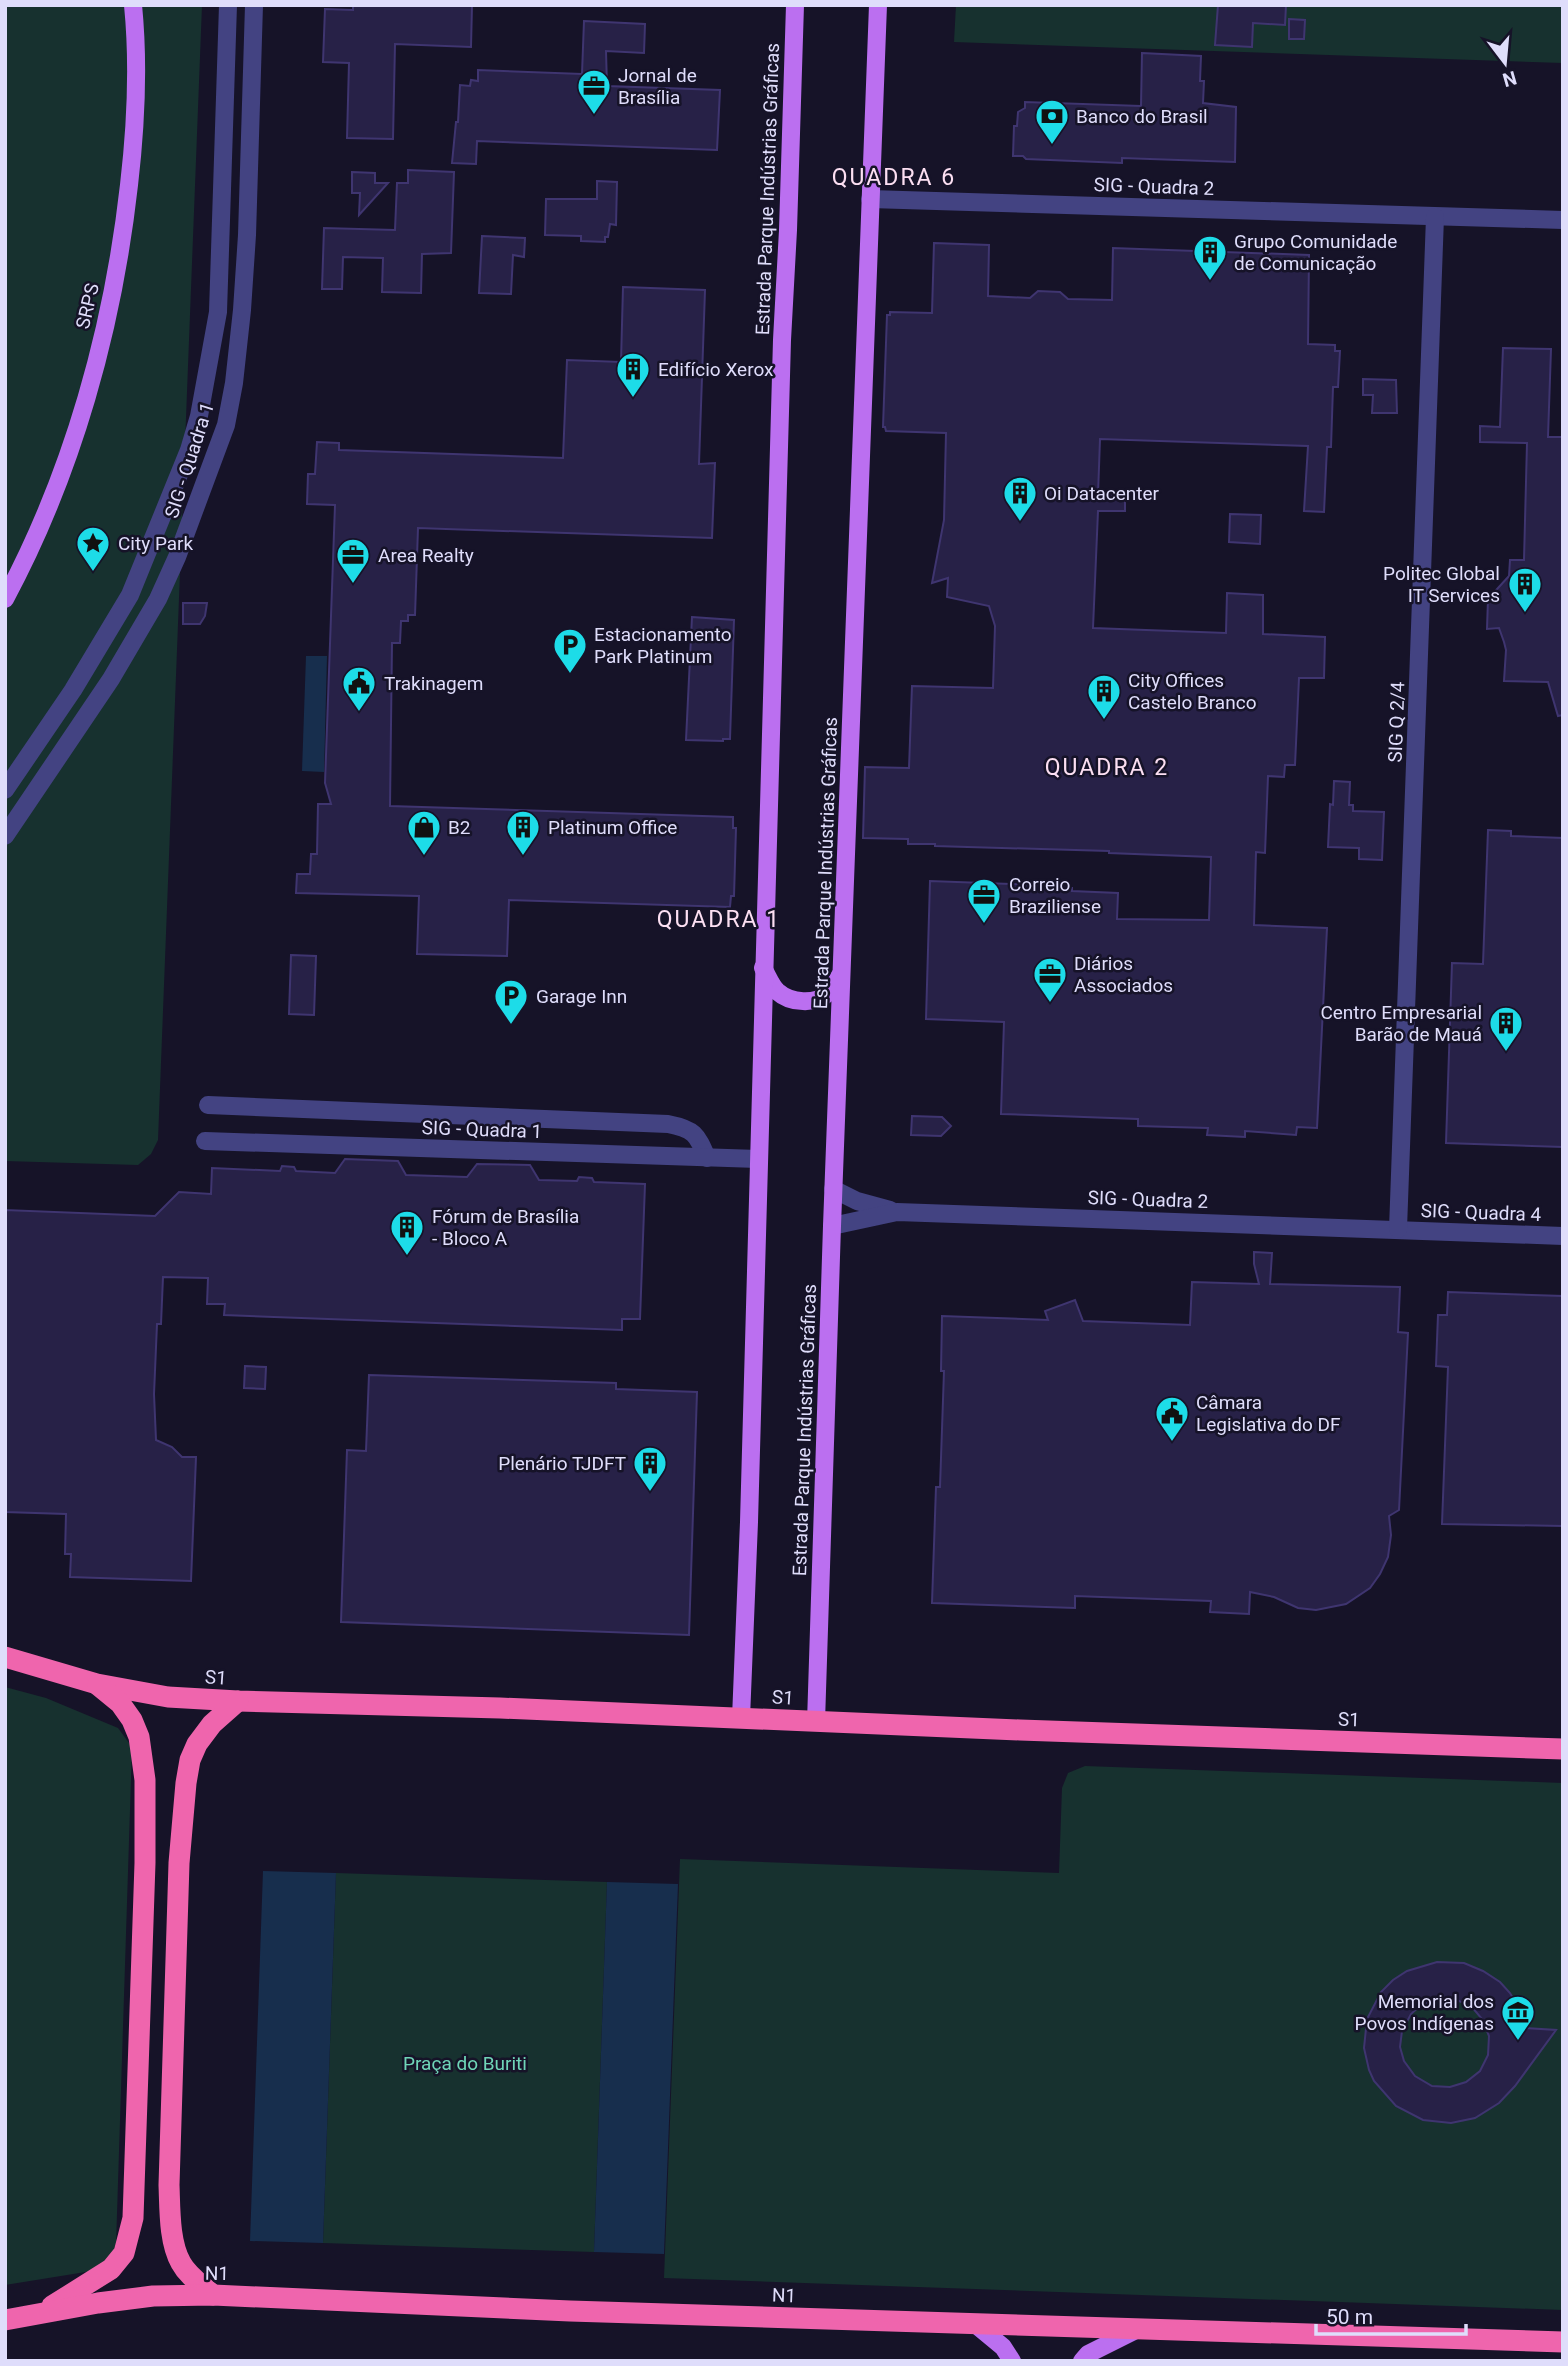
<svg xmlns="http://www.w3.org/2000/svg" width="1568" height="2366" font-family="Roboto,sans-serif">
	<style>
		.green { fill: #17312f }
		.water { fill: #172e4d }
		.building { fill: #272147; stroke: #3f3570; stroke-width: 2; fill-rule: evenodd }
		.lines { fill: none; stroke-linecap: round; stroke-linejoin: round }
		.minor { stroke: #434382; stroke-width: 18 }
		.major { stroke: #bb6ff0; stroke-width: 18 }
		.highway { stroke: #ef65ad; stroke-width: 21 }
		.labels { text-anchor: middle; stroke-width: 5; stroke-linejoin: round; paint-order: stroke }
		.poi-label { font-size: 19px; fill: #dfddfb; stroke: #161328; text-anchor: start }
		.street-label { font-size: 19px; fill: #dfddfb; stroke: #161328 }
		.park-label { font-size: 19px; fill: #6fd5b8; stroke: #161328 }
		.quarter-label { font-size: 23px; letter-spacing: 2px; fill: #fcdff2; stroke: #161328 }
	</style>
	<rect width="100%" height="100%" fill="#161328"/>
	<g class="green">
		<path d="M5 5H202L158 1140 151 1154 138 1165 5 1161Z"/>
		<path d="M956 5H1563V63L954 42Z"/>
		<path d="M5 1687 46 1698 118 1728 132 1747 116 2245 111 2259 98 2270 5 2285Z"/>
		<path d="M1085 1766 1563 1783V2310L664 2278 680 1859 1059 1873 1062 1788 1068 1773Z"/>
		<path d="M336 1873 607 1882 594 2252 323 2243Z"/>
	</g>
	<g class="water">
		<path d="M306 656H327L324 772 302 771Z"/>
		<path d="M263 1871 336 1873 323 2243 250 2241Z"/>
		<path d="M607 1882 678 1884 664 2254 594 2252Z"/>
	</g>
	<g class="building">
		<path d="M353 5H472L471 47 395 44 393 139 347 138 349 63 323 62 325 9 353 10Z"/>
		<path d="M1218 5H1286L1285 25 1253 23 1252 47 1215 45Z"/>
		<path d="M1289 19 1305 20 1304 39H1289Z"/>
		<path d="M584 21 645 24 644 53 606 51 607 86 720 90 717 150 477 141 476 164 452 163 456 122H458L460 85 470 86 471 80 478 81V70L582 74Z"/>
		<path d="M1142 53 1201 56 1200 81H1204L1203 103 1236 107 1235 162 1122 158V163L1026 159 1023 156H1013L1014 126H1017L1018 112 1025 108V102L1141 106Z"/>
		<path d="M408 170 454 172 451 253 422 254 421 293 382 292 383 258 343 257 342 289H322L324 228 395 230 397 183H408Z"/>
		<path d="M352 172 375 173V183H388L359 215 360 193H352Z"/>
		<path d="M597 181 617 182 616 225 610 224 608 237H605V242L581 241V236L545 235 546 199H597Z"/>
		<path d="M482 236 525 238 524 257 513 255 511 294 479 293Z"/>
		<path d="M934 243 989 245 988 296 1030 298 1038 291 1060 292 1068 299 1112 300 1113 248 1309 255 1308 344 1335 345V351H1340L1338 387H1333L1331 447H1327L1324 512 1304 511 1308 446 1100 439 1098 495 1125 496V511H1098L1093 628 1226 633 1227 593 1263 595V634L1325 637 1324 678H1299L1295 765H1285L1284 777 1268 776 1265 853 1256 852 1254 925 1327 928 1317 1128 1297 1127 1296 1135 1245 1131V1137L1207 1135 1208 1128 1138 1126V1119L1001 1114 1004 1022 926 1019 930 881 1039 885V887L1072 888V891L1118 893 1117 919 1209 920 1211 857 1109 853V851L935 846V844H908V839L863 838 865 767 909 768 912 686 993 688 995 626 989 606 947 597 948 578 932 583 944 520 946 433 886 431 885 427H883L887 315H890V312L932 313Z"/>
		<path d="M623 287 705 290 699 464 715 463 712 538 418 528 415 615H408V621H401L400 643H392L390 806 733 817V828H736L734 896H731L730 907 509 900 507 956 417 954 419 896 296 893 297 874H310L311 854H317L318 804H331L325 783 335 505 307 504 308 474H315L317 442 339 443V450L563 458 567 360 621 362Z"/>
		<path d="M1503 348 1551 349 1548 437H1563V715L1558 716 1548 682 1504 681 1506 650 1504 642 1499 628 1487 629 1488 599 1509 576 1510 560H1524L1527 443 1480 442V426L1500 427Z"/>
		<path d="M1363 379 1396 380 1397 413H1372L1373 395H1363Z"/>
		<path d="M1230 514 1261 515 1260 544 1229 542Z"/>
		<path d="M183 603H207L205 616 200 624H183Z"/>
		<path d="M692 617 734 620 730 739H723V741L686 740Z"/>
		<path d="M1334 781 1350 782 1349 805H1353V811L1384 812 1382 860 1359 859V848L1328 847 1330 804 1333 805Z"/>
		<path d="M1488 830 1511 831V836L1563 838V1147L1446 1143 1452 963 1483 964Z"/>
		<path d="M291 955 316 956 314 1015 289 1014Z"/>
		<path d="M912 1116 942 1117 951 1126 941 1136 911 1135Z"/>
		<path d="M345 1159 398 1161 406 1175 467 1177 477 1164 530 1165 539 1180 577 1181 579 1177 592 1178 594 1182 645 1184 640 1319H622V1330L224 1315 225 1304H207L208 1278 163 1277 161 1324H157L154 1394 156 1440 172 1447 182 1457H196L191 1581 70 1577 71 1554H65L66 1514 5 1512V1210L155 1216 179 1192 211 1194 212 1168 280 1171 282 1166 294 1167 296 1171 335 1173Z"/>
		<path d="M1254 1252 1272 1253 1270 1284 1400 1287 1398 1332 1408 1333 1399 1510 1389 1516 1391 1535 1388 1557 1380 1574 1370 1588 1346 1604 1316 1610 1298 1608 1274 1597 1250 1592 1249 1614 1210 1612 1211 1601 1075 1596V1608L932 1603 936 1487H940L944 1371H941L942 1316 1048 1320 1045 1311 1075 1300 1083 1321 1190 1325 1192 1282 1259 1284 1254 1264Z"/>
		<path d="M1448 1292 1563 1296V1526L1442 1524 1448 1367 1436 1366 1438 1315H1447Z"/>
		<path d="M245 1366 266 1367 265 1389 244 1388Z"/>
		<path d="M369 1375 616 1383V1389L697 1392 689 1635 341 1622 347 1450 366 1451Z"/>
		<path d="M1437 1962 1464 1963 1483 1971 1500 1982 1510 1993 1519 2008 1525 2028 1556 2030 1515 2086 1499 2103 1475 2118 1451 2123 1423 2120 1396 2106 1374 2081 1369 2070 1364 2048 1367 2019 1381 1992 1393 1980 1407 1971ZM1439 1998 1455 1999 1472 2007 1482 2019 1489 2036 1488 2055 1480 2071 1466 2082 1450 2087 1432 2086 1415 2076 1404 2061 1400 2047 1402 2031 1411 2014 1421 2005Z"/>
	</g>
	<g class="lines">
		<g class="minor">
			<path d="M870 199 1563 220"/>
			<path d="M5 790 73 690 130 595 189 450 199 416 218 312 228 5"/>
			<path d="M5 836 111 679 158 599 177 557 226 425 234 383 242 310 247 235 254 5"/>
			<path d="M208 1105 668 1124C694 1129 697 1134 707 1158"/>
			<path d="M205 1141 758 1159"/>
			<path d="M833 1189 857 1201 890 1210"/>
			<path d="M832 1226 897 1212 1563 1236"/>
			<path d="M1398 1229 1435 217"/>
		</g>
		<g class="major">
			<path d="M5 599C73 472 113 328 129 185 136 125 139 65 133 5"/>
			<path d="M763 968C768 976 771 986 778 992 790 1003 816 1005 828 993 833 988 837 980 841 974"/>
			<path d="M741 1718 749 1522 782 340 788 230 795 5"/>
			<path d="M816 1722 832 1226 878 5"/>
			<path d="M974 2323 1003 2347 1012 2361"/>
			<path d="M1082 2361 1088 2354 1136 2330"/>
		</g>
		<g class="highway">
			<path d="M5 1657 97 1684 168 1697 238 1701 500 1708 1020 1730 1563 1749"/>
			<path d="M213 2295C202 2285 188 2276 181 2263 169 2242 170 2209 169 2185L179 1863 186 1783 190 1760 197 1744 212 1724 238 1701"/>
			<path d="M52 2306 111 2269 124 2253 133 2218 145 1863V1780L139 1737 132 1720 120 1703 98 1685"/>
			<path d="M5 2320 98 2303 153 2296 213 2295 570 2311 1563 2342"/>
		</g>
	</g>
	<defs>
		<symbol id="office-pin" viewBox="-11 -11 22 30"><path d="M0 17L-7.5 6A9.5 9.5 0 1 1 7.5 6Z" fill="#1ddce8" stroke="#161328"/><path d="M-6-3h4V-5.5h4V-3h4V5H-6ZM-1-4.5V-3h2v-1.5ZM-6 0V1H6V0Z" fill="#111"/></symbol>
		<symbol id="bank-pin" viewBox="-11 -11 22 30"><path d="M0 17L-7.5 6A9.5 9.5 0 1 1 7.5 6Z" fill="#1ddce8" stroke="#161328"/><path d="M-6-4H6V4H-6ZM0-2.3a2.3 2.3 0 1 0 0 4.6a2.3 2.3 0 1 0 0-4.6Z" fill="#111"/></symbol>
		<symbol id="building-pin" viewBox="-11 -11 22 30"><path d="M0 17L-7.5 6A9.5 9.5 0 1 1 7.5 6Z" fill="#1ddce8" stroke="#161328"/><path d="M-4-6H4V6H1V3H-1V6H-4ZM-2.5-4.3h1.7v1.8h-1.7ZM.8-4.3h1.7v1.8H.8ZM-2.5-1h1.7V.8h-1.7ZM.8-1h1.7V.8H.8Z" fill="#111"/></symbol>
		<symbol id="sight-pin" viewBox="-11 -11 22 30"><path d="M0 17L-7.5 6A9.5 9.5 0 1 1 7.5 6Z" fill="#1ddce8" stroke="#161328"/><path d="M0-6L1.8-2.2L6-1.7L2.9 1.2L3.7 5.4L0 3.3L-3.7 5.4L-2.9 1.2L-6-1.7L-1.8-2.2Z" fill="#111"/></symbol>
		<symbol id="parking-pin" viewBox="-11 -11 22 30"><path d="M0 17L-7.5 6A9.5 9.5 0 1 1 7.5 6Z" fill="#1ddce8" stroke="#161328"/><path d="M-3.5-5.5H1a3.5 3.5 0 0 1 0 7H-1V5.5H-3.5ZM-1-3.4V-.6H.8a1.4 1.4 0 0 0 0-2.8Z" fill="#111"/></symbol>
		<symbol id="civic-pin" viewBox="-11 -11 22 30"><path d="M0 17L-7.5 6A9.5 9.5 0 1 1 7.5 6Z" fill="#1ddce8" stroke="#161328"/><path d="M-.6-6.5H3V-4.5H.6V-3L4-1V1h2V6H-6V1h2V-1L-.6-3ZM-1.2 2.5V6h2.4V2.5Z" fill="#111"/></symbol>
		<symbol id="shop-pin" viewBox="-11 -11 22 30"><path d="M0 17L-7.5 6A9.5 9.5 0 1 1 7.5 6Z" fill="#1ddce8" stroke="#161328"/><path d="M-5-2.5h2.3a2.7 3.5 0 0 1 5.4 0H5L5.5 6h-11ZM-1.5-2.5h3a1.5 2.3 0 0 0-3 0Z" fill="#111"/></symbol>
		<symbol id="museum-pin" viewBox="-11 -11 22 30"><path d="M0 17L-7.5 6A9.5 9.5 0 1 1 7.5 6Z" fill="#1ddce8" stroke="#161328"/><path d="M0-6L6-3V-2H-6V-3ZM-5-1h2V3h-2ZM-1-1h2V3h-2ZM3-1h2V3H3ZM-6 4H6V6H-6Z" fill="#111"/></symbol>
	</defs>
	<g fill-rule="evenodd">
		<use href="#office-pin" x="575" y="67" width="38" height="52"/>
		<use href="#bank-pin" x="1033" y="97" width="38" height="52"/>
		<use href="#building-pin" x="1191" y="233" width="38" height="52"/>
		<use href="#building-pin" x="614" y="350" width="38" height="52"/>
		<use href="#building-pin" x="1001" y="474" width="38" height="52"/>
		<use href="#sight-pin" x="74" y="524" width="38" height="52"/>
		<use href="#office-pin" x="334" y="536" width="38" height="52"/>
		<use href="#building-pin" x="1506" y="565" width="38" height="52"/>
		<use href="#parking-pin" x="551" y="626" width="38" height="52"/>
		<use href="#civic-pin" x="340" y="664" width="38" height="52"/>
		<use href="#building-pin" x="1085" y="672" width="38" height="52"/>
		<use href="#shop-pin" x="405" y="808" width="38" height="52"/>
		<use href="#building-pin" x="504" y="808" width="38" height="52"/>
		<use href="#office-pin" x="965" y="876" width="38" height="52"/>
		<use href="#office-pin" x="1031" y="955" width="38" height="52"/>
		<use href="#parking-pin" x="492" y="977" width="38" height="52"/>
		<use href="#building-pin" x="1487" y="1004" width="38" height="52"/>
		<use href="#building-pin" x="388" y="1208" width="38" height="52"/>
		<use href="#civic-pin" x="1153" y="1394" width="38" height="52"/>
		<use href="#building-pin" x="631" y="1444" width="38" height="52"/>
		<use href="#museum-pin" x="1499" y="1993" width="38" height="52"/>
	</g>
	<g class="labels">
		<g class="poi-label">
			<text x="618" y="82">Jornal de<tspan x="618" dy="22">Brasília</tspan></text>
			<text x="1076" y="123">Banco do Brasil</text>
			<text x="1234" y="248">Grupo Comunidade<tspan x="1234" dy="22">de Comunicação</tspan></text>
			<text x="658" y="376">Edifício Xerox</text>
			<text x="1044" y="500">Oi Datacenter</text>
			<text x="118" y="550">City Park</text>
			<text x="378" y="562">Area Realty</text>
			<text x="1500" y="580" text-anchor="end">Politec Global<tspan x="1500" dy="22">IT Services</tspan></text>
			<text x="594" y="641">Estacionamento<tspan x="594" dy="22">Park Platinum</tspan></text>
			<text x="1128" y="687">City Offices<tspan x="1128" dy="22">Castelo Branco</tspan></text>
			<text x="384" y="690">Trakinagem</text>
			<text x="448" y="834">B2</text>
			<text x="548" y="834">Platinum Office</text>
			<text x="1009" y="891">Correio<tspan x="1009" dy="22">Braziliense</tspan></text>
			<text x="1074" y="970">Diários<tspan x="1074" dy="22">Associados</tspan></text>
			<text x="536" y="1003">Garage Inn</text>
			<text x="1482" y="1019" text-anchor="end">Centro Empresarial<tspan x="1482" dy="22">Barão de Mauá</tspan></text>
			<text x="432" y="1223">Fórum de Brasília<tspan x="432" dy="22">- Bloco A</tspan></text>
			<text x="1196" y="1409">Câmara<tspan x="1196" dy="22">Legislativa do DF</tspan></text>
			<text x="626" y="1470" text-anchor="end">Plenário TJDFT</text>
			<text x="1494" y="2008" text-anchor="end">Memorial dos<tspan x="1494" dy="22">Povos Indígenas</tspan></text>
		</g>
		<g class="street-label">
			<text transform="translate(1154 186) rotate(2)" y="7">SIG - Quadra 2</text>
			<text transform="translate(767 189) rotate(-88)" y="7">Estrada Parque Indústrias Gráficas</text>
			<text transform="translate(87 306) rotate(-77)" y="7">SRPS</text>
			<text transform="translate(189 460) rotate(-72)" y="7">SIG - Quadra 1</text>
			<text transform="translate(1396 722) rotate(-88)" y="7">SIG Q 2/4</text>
			<text transform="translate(825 863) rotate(-88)" y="7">Estrada Parque Indústrias Gráficas</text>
			<text transform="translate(482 1129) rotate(2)" y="7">SIG - Quadra 1</text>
			<text transform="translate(1148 1199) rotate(2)" y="7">SIG - Quadra 2</text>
			<text transform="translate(1481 1212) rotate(2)" y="7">SIG - Quadra 4</text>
			<text transform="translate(804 1430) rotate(-88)" y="7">Estrada Parque Indústrias Gráficas</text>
			<text transform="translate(216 1677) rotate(4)" y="7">S1</text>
			<text transform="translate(783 1697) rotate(4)" y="7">S1</text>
			<text transform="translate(1349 1719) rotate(2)" y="7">S1</text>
			<text transform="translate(217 2273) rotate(1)" y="7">N1</text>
			<text transform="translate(784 2295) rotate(2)" y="7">N1</text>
		</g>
		<g class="park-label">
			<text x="465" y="2070">Praça do Buriti</text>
		</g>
		<g class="quarter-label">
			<text x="894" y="185">QUADRA 6</text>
			<text x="1107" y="775">QUADRA 2</text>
			<text x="719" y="927">QUADRA 1</text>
		</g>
	</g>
	<rect width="1568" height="2366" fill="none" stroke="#dfddfb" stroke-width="14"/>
	<g transform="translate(1505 63) rotate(164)" stroke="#161328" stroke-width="5" paint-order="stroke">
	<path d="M0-5L12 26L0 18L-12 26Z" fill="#dfddfb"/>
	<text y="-10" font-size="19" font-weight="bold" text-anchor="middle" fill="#dfddfb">N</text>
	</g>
	<path d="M1316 2324v10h150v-10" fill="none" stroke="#dfddfb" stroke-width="3.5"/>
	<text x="1326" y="2324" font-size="21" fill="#dfddfb" stroke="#161328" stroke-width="5" paint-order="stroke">50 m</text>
</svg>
